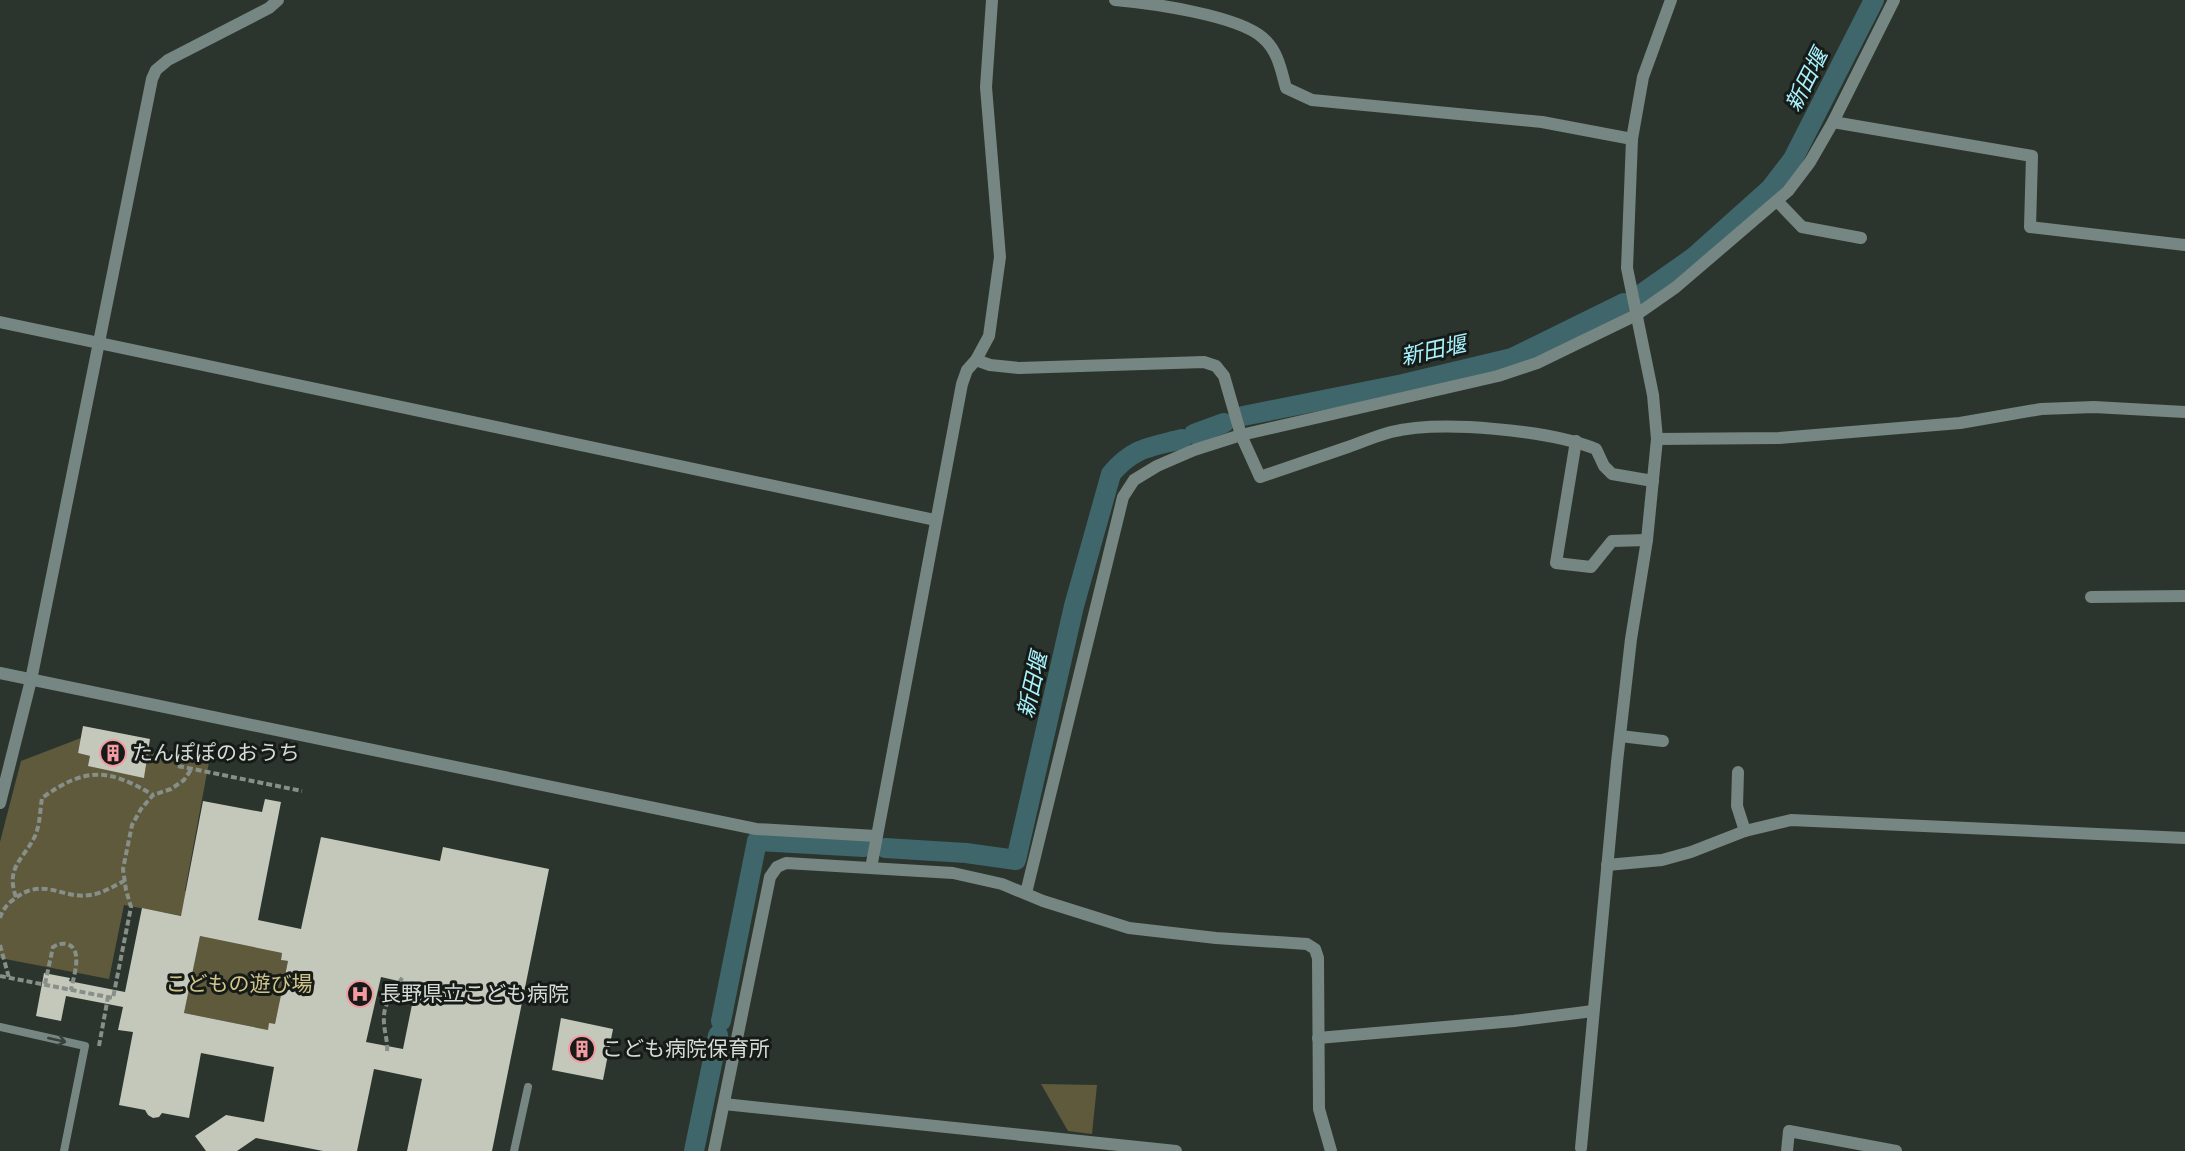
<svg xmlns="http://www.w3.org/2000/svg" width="2185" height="1151" font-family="Commissioner,'Noto Sans JP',sans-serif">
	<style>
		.green { fill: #605a3d }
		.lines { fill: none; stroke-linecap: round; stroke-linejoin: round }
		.canal { stroke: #3e666b; stroke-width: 20 }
		.building { fill: #c3c8bb; fill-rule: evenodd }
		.path { stroke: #878f89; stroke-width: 4; stroke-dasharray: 6 3; stroke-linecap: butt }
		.service { stroke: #768682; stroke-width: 8 }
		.minor { stroke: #768682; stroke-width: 12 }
		.oneway { stroke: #38403d }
		.labels { text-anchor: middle; stroke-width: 6; stroke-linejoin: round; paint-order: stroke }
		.poi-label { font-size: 21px; fill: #d6dcd7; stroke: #171b18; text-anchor: start }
		.park-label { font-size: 21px; fill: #d0c48b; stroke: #171b18 }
		.water-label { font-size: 22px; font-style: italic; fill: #a7f3fd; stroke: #171b18 }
	</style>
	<rect width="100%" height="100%" fill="#2b352d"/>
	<g class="green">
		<path d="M81 738 78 753 90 756 144 777 148 752 209 762 185 891 199 895 194 918 124 905 109 979 0 958V842L21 761Z"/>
		<path d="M200 936 282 953 281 960 288 961 275 1024 268 1030 184 1013Z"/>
		<path d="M1041 1084 1097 1085 1092 1134 1068 1131Z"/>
	</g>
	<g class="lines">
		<g class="canal">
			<path d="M1640 295 1694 257 1770 189 1793 159 1874 0"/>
			<path d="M1243 416 1403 384 1512 358 1624 303"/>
			<path d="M1194 434 1224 423"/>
			<path d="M885 848 966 853 1016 860 1074 606 1111 474C1133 447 1151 447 1182 439"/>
			<path d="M721 1021 757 841 864 847"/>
			<path d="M694 1151 718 1035"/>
		</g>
	</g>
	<g class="building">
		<path d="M83 726 150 739 144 778 88 766 90 756 78 753Z"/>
		<path d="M265 799 281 802 258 920 301 929 321 837 440 861 443 847 549 869 492 1151H407L422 1079 374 1069 357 1151H323L256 1138 237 1151H206L195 1136 226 1115 264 1122 274 1067 201 1053 189 1118 162 1113 159 1117 153 1118 148 1115 145 1110 119 1105 133 1032 118 1030 123 1007 66 996 61 1021 36 1016 44 973 70 978 69 981 125 992 142 908 181 916 203 801 262 812ZM200 936 282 953 281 960 288 961 275 1024 269 1023 268 1030 184 1013ZM381 977 416 985 403 1049 366 1042Z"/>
		<path d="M561 1018 613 1029 603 1080 552 1070Z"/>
	</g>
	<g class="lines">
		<g class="path">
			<path d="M178 766 302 791"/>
			<path d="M16 897C5 867 24 859 35 836 40 825 40 810 42 798 85 767 108 768 153 795"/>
			<path d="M0 918C2 911 7 904 13 900 43 875 63 900 90 895 101 894 114 886 124 881"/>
			<path d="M0 945 9 978"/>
			<path d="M0 976 113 998 131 907 126 890 123 869 132 825 141 809 153 795 171 789 184 780 192 768"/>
			<path d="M45 984 53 947C58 944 62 943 67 944 84 949 73 978 71 990"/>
			<path d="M99 1046 108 997"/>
			<path d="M387 1051C388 1039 383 1029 384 1017 384 1001 396 990 403 976"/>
		</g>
		<g class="service">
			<path d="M0 1027 85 1046 64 1151"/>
			<path d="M514 1151 528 1087"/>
		</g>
		<g class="minor">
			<path d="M1115 0C1149 3 1238 15 1263 38 1278 51 1281 70 1286 88L1312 100 1542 122 1632 139"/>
			<path d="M1833 122 2032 156 2030 227 2185 245"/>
			<path d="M1777 201 1802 227 1861 238"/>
			<path d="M0 322 935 520"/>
			<path d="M976 360 990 365 1019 368 1204 362 1216 366 1224 376 1241 435 1260 477C1289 467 1318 457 1348 447 1362 442 1376 436 1391 432 1440 420 1549 430 1596 449L1604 466 1612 474 1653 481"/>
			<path d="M1657 439 1779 438 1960 423 2041 409 2094 407 2185 412"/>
			<path d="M1576 441 1556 563 1591 567 1612 541 1647 540"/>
			<path d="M2091 597 2185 596"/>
			<path d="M0 673 756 829 876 836"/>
			<path d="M1620 736 1663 741"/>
			<path d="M1738 772 1737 806 1745 831"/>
			<path d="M0 803 31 680 152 79 156 70 168 60 269 8 278 0"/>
			<path d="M1607 865 1662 860 1691 852 1745 831 1791 820 2185 838"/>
			<path d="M871 868 962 384 967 370 976 360 989 336 1000 257 986 87 992 0"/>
			<path d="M1026 893 1123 497 1134 480 1157 466 1194 450 1241 435 1498 376 1537 363 1636 315 1676 287 1788 191 1810 162 1833 122 1894 0"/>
			<path d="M1318 1038 1514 1021 1593 1011"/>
			<path d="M724 1104 1176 1151"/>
			<path d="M1581 1148 1617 762 1631 639 1647 540 1657 439 1653 395 1627 268 1632 139 1643 77 1671 0"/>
			<path d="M714 1151 770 877 777 867 786 863 953 873 1002 884 1043 901 1129 928 1216 938 1307 944 1315 949 1318 958 1319 1109 1331 1151"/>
			<path d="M1787 1151 1789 1131 1896 1151"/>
		</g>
	</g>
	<defs><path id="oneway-shaft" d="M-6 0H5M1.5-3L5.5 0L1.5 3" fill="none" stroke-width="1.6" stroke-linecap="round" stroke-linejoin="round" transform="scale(1.5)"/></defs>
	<use class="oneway" href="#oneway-shaft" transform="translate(57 1040) rotate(13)"/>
	<defs>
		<symbol id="building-ring" viewBox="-11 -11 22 22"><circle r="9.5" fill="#171b18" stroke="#f49aa1" stroke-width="1.5"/><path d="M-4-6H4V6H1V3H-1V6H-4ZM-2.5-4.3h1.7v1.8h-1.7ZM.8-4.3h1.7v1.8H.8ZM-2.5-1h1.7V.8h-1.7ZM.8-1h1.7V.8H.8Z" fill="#f49aa1"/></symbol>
		<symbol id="hospital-ring" viewBox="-11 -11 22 22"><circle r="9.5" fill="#171b18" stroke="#f49aa1" stroke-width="1.5"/><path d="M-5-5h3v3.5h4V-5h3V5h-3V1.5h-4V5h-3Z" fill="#f49aa1"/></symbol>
	</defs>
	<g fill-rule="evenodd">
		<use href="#building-ring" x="98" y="738" width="30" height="30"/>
		<use href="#hospital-ring" x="345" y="979" width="30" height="30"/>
		<use href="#building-ring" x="567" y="1034" width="30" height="30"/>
	</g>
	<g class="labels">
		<g class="poi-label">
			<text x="132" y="760">たんぽぽのおうち</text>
			<text x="380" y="1001">長野県立こども病院</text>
			<text x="602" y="1056">こども病院保育所</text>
		</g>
		<g class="park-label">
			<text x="239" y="991">こどもの遊び場</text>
		</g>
		<g class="water-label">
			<text transform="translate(1806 80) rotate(-63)" y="8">新田堰</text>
			<text transform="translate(1433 350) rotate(-12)" y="8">新田堰</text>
			<text transform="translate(1032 685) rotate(-77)" y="8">新田堰</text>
		</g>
	</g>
</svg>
